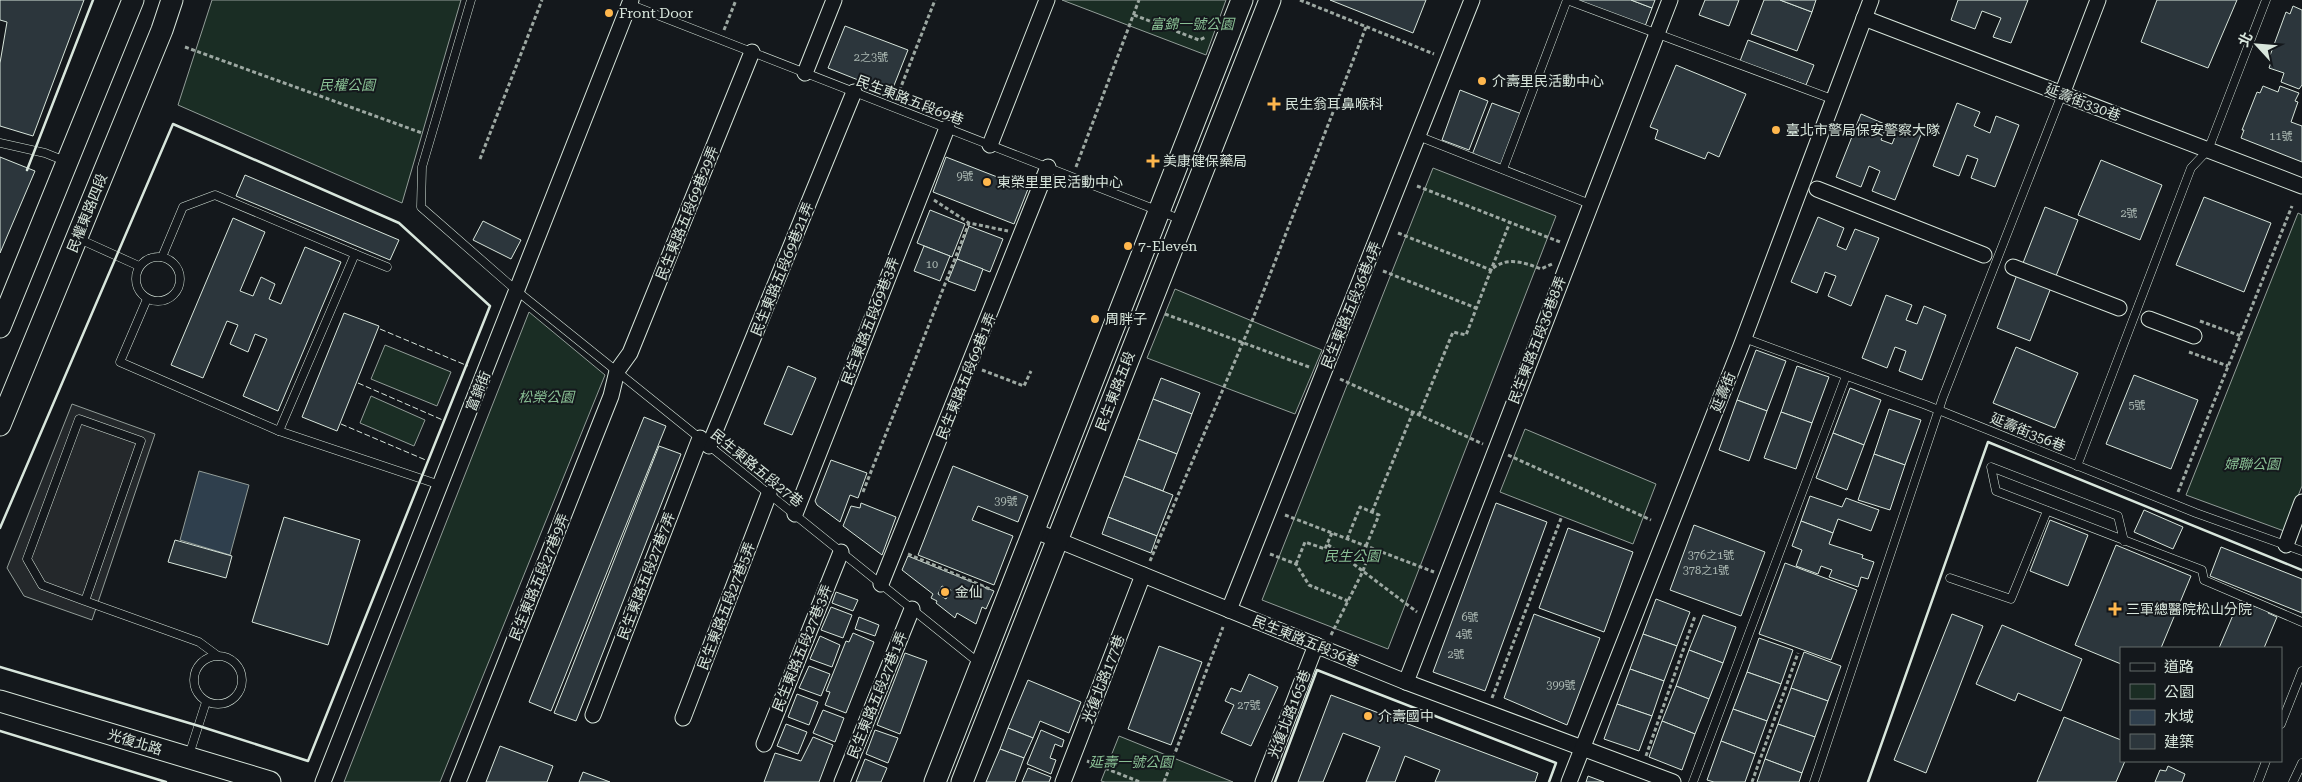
<svg xmlns="http://www.w3.org/2000/svg" width="2302" height="782" font-family="'Roboto Serif','Noto Sans TC',serif">
	<style>
		.green { fill: #1a2d24; stroke: #939e99 }
		.parking { fill: #24282b; stroke: #939e99 }
		.water { fill: #2f3f4d; stroke: #939e99 }
		.building { fill: #2c363c; stroke: #d8e6dc }
		.lines { fill: none; stroke-linecap: round; stroke-linejoin: round }
		.lane-casing { stroke: #d8e6dc; stroke-width: 9 }
		.street-casing { stroke: #d8e6dc; stroke-width: 17 }
		.secondary-casing { stroke: #d8e6dc; stroke-width: 23 }
		.path { stroke: #9da8a2; stroke-width: 3; stroke-dasharray: 4 2.5; stroke-linecap: butt }
		.lane { stroke: #14181c; stroke-width: 8 }
		.street { stroke: #14181c; stroke-width: 15 }
		.secondary { stroke: #14181c; stroke-width: 21 }
		.fence { stroke: #d8e6dc; stroke-width: 1; stroke-dasharray: 6 2.5; stroke-linecap: butt }
		.wall { stroke: #d8e6dc; stroke-width: 2.5 }
		.poi-dot { fill: #ffb74d; stroke: #14181c; stroke-width: 2 }
		.labels { text-anchor: middle; stroke-width: 4; stroke-linejoin: round; paint-order: stroke }
		.number-label { font-size: 11px; fill: #adbab4 }
		.poi-label { font-size: 14px; fill: #d8e6dc; stroke: #14181c; text-anchor: start }
		.park-label { font-size: 14px; font-style: italic; fill: #8ac095; stroke: #14181c }
		.street-label { font-size: 14px; fill: #d8e6dc; stroke: #14181c }
	</style>
	<rect width="100%" height="100%" fill="#14181c"/>
	<g class="green">
		<path d="M212 0H461L402 203 178 105Z"/>
		<path d="M1062 0H1226L1206 55Z"/>
		<path d="M1433 168 1556 216 1388 649 1262 600Z"/>
		<path d="M2298 213 2302 215V486L2284 531 2186 495Z"/>
		<path d="M1175 289 1322 350 1295 414 1147 358Z"/>
		<path d="M529 312 605 375 440 782H344Z"/>
		<path d="M385 345 451 372 437 406 371 379Z"/>
		<path d="M371 396 425 420 414 446 360 423Z"/>
		<path d="M1525 429 1656 484 1633 544 1500 492Z"/>
		<path d="M1119 736 1233 782H1105L1101 781Z"/>
	</g>
	<path class="parking" d="M72 404 155 434 92 620 24 596 7 568Z"/>
	<path class="water" d="M199 471 249 485 230 555 180 540Z"/>
	<g class="building">
		<path d="M0 0H84L33 136 0 126V63L7 22 0 20Z"/>
		<path d="M1330 0H1426L1413 33Z"/>
		<path d="M1579 0H1631L1652 8 1644 29 1577 3Z"/>
		<path d="M1631 0H1655L1652 8Z"/>
		<path d="M1705 0H1739L1729 26 1699 15Z"/>
		<path d="M1764 0H1780L1812 12 1797 51 1751 34Z"/>
		<path d="M1780 0H1816L1812 12Z"/>
		<path d="M1958 0H2028L2011 43 1993 37 2001 18 1982 11 1975 29 1951 20Z"/>
		<path d="M2157 0H2237L2208 68 2141 42Z"/>
		<path d="M2293 6 2302 10V85L2299 89 2281 82 2284 73 2269 68 2271 62 2268 61 2286 12 2290 14Z"/>
		<path d="M845 26 908 50 891 93 828 68Z"/>
		<path d="M1748 40 1814 65 1806 85 1740 61Z"/>
		<path d="M1676 65 1746 94 1719 157 1708 152 1705 159 1655 139 1658 130 1650 127Z"/>
		<path d="M2263 86 2278 92 2280 86 2299 93 2295 101 2298 102 2291 122 2302 126V162L2241 138 2244 130H2242L2257 92 2260 93Z"/>
		<path d="M1460 90 1488 101 1469 150 1442 140Z"/>
		<path d="M1492 103 1522 114 1502 166 1472 155Z"/>
		<path d="M1957 103 1980 112 1974 126 1990 133 1996 116 2019 125 1995 187 1971 178 1978 159 1967 155 1959 176 1933 166Z"/>
		<path d="M1861 114 1887 125 1881 140 1892 144 1900 124 1922 132 1895 200 1872 191 1880 171 1869 166 1861 187 1836 177Z"/>
		<path d="M0 157 35 171 0 253Z"/>
		<path d="M946 157 1028 189 1014 224 933 192Z"/>
		<path d="M2101 160 2162 185 2140 240 2078 215Z"/>
		<path d="M245 175 399 240 390 260 236 196Z"/>
		<path d="M2204 197 2271 223 2244 292 2176 265Z"/>
		<path d="M2045 207 2078 220 2056 276 2023 263Z"/>
		<path d="M930 210 965 224 952 257 917 243Z"/>
		<path d="M1818 217 1844 228 1837 246 1846 250 1855 229 1879 238 1851 306 1828 296 1836 276 1825 272 1817 293 1791 282Z"/>
		<path d="M233 218 265 232 240 291 253 296 261 277 275 284 269 299 281 304 305 247 341 262 278 411 243 396 267 339 255 334 248 352 230 344 238 325 227 321 203 378 171 365Z"/>
		<path d="M483 221 521 240 511 259 473 240Z"/>
		<path d="M969 226 1003 239 990 272 957 259Z"/>
		<path d="M924 246 950 256 940 281 914 271Z"/>
		<path d="M957 259 983 269 975 291 948 281Z"/>
		<path d="M2018 272 2052 285 2030 341 1997 328Z"/>
		<path d="M1886 295 1912 305 1906 320 1917 324 1924 306 1946 315 1922 380 1899 371 1906 351 1895 347 1887 368 1862 358Z"/>
		<path d="M344 313 379 326 337 431 302 417Z"/>
		<path d="M2016 347 2078 373 2055 428 1993 403Z"/>
		<path d="M1756 350 1786 361 1767 411 1737 400Z"/>
		<path d="M788 366 816 378 792 435 764 424Z"/>
		<path d="M1797 366 1829 377 1812 423 1781 412Z"/>
		<path d="M2134 375 2198 400 2171 469 2106 444Z"/>
		<path d="M1161 378 1200 393 1192 414 1153 399Z"/>
		<path d="M1850 388 1881 400 1864 445 1833 433Z"/>
		<path d="M1153 399 1192 414 1177 454 1138 439Z"/>
		<path d="M1737 400 1767 411 1749 461 1719 450Z"/>
		<path d="M1889 409 1921 420 1905 465 1874 454Z"/>
		<path d="M1781 412 1812 423 1796 469 1764 458Z"/>
		<path d="M644 417 666 426 551 711 529 702Z"/>
		<path d="M1833 433 1864 445 1847 490 1816 478Z"/>
		<path d="M1138 439 1177 454 1163 491 1124 476Z"/>
		<path d="M659 446 681 454 576 721 554 713Z"/>
		<path d="M1874 454 1905 465 1890 510 1858 500Z"/>
		<path d="M831 460 867 473 858 498 850 495 840 522 817 505 815 501Z"/>
		<path d="M953 466 1028 496 1018 522 978 506 972 520 1013 536 994 585 918 555Z"/>
		<path d="M1124 476 1173 495 1157 536 1108 517Z"/>
		<path d="M1810 496 1842 507 1846 498 1879 510 1871 531 1838 519 1833 533 1801 521Z"/>
		<path d="M861 503 896 517 882 555 843 526 851 506 860 508Z"/>
		<path d="M1496 503 1547 522 1485 691 1433 672Z"/>
		<path d="M2144 510 2183 527 2173 549 2134 532Z"/>
		<path d="M284 517 360 540 328 645 252 622Z"/>
		<path d="M1108 517 1157 536 1151 553 1102 534Z"/>
		<path d="M2050 520 2088 535 2068 586 2030 571Z"/>
		<path d="M1801 521 1833 533 1829 544 1863 555 1862 558 1874 562 1868 579 1861 577 1858 587 1829 577 1832 570 1821 566 1818 574 1796 566 1802 550 1792 546Z"/>
		<path d="M1694 525 1765 552 1741 616 1670 590Z"/>
		<path d="M1568 528 1633 552 1604 632 1539 608Z"/>
		<path d="M175 540 232 556 226 578 168 562Z"/>
		<path d="M2116 545 2191 576 2161 648H2121V664L2075 645Z"/>
		<path d="M2221 547 2302 579V613L2210 576Z"/>
		<path d="M908 556 994 591 986 609 982 607 976 624 957 613 955 618 936 603 937 601 931 598 933 594 902 570Z"/>
		<path d="M1785 563 1857 590 1831 660 1759 634Z"/>
		<path d="M942 586 951 590 946 599 938 594Z"/>
		<path d="M836 592 858 600 853 611 832 603Z"/>
		<path d="M1656 599 1690 612 1677 646 1643 634Z"/>
		<path d="M2239 601 2269 611 2268 613 2277 617 2264 648H2219Z"/>
		<path d="M831 607 852 615 843 638 821 630Z"/>
		<path d="M1534 614 1600 638 1567 725 1504 698Z"/>
		<path d="M1952 614 1983 626 1926 773 1894 760Z"/>
		<path d="M1703 615 1736 627 1723 663 1689 650Z"/>
		<path d="M859 617 879 625 875 636 855 629Z"/>
		<path d="M2002 625 2082 659 2061 711 2018 693 2015 701 1976 684Z"/>
		<path d="M853 633 874 642 846 713 825 705 830 692 826 691 846 641 849 642Z"/>
		<path d="M1643 634 1677 646 1664 681 1630 669Z"/>
		<path d="M820 636 840 645 832 667 810 659Z"/>
		<path d="M1759 638 1793 650 1781 684 1747 672Z"/>
		<path d="M1159 646 1202 662 1171 745 1128 729Z"/>
		<path d="M1689 650 1723 663 1709 699 1676 686Z"/>
		<path d="M1804 652 1841 666 1828 701 1791 688Z"/>
		<path d="M905 653 927 661 900 734 877 725Z"/>
		<path d="M809 666 830 674 821 696 799 688Z"/>
		<path d="M1630 669 1664 681 1652 716 1617 704Z"/>
		<path d="M1747 672 1781 684 1767 721 1733 709Z"/>
		<path d="M1249 674 1278 687 1251 746 1221 733 1234 705 1225 701 1231 688 1241 692Z"/>
		<path d="M1028 680 1081 702 1069 733 1040 721 1033 738 1008 728Z"/>
		<path d="M1676 686 1709 699 1695 734 1662 721Z"/>
		<path d="M1791 688 1828 701 1815 737 1778 724Z"/>
		<path d="M797 694 818 702 809 725 788 717Z"/>
		<path d="M1331 695 1538 773 1535 782H1435L1440 770 1405 756 1395 782H1366L1380 747 1343 733 1323 782H1298Z"/>
		<path d="M1617 704 1652 716 1639 751 1604 739Z"/>
		<path d="M1733 709 1767 721 1755 754 1721 741Z"/>
		<path d="M823 710 844 718 835 742 813 733Z"/>
		<path d="M2064 717 2121 740V761H2125L2116 782H2037Z"/>
		<path d="M1662 721 1695 734 1682 770 1649 757Z"/>
		<path d="M786 724 807 732 798 754 777 746Z"/>
		<path d="M1778 724 1815 737 1802 773 1765 759Z"/>
		<path d="M1008 728 1033 738 1024 758 1000 749Z"/>
		<path d="M875 730 898 738 888 763 866 754Z"/>
		<path d="M1041 730 1064 740 1062 747 1055 744 1050 758 1056 760 1051 774 1027 764Z"/>
		<path d="M813 737 833 745 819 782H764L775 753 801 761Z"/>
		<path d="M1721 741 1755 754 1745 782H1714L1707 780Z"/>
		<path d="M500 746 553 766 547 782H486Z"/>
		<path d="M1000 749 1024 758 1015 782H986Z"/>
		<path d="M865 759 887 768 881 782H856Z"/>
		<path d="M1765 759 1802 773 1799 782H1757Z"/>
		<path d="M2168 766 2185 774 2182 782H2155L2160 770 2166 771Z"/>
		<path d="M1028 768 1051 777 1049 782H1022Z"/>
		<path d="M583 772 610 782H579Z"/>
		<path d="M1588 776 1604 782H1586Z"/>
	</g>
	<g class="lines">
		<defs>
			<g id="lane">
				<path d="M471 0 422 167 421 207 517 291 979 663"/>
				<path d="M1567 0 1832 99"/>
				<path d="M629 4 1182 220"/>
				<path d="M1418 136 1590 204"/>
				<path d="M0 143 45 153 65 161"/>
				<path d="M1503 169 1567 0"/>
				<path d="M77 238 139 266"/>
				<path d="M355 254 387 267"/>
				<path d="M162 257 183 207 215 195 355 254 279 431"/>
				<circle cx="158" cy="279" r="22"/>
				<path d="M147 299 120 362 279 431 440 485"/>
				<path d="M1744 338 1926 405 2196 513 2302 551"/>
				<path d="M2077 466 2191 168 2208 150 2266 0"/>
				<path d="M2124 541 2118 516 1991 467 1996 491 2202 570 2204 580 2302 622"/>
				<path d="M1950 578 2011 599 2047 511"/>
				<path d="M85 601 42 585 27 559 79 419 141 441 85 601 199 642 218 656"/>
				<circle cx="218" cy="680" r="24"/>
				<path d="M2281 724 2302 671"/>
				<path d="M189 755 206 702"/>
				<path d="M1693 782 1846 376"/>
				<path d="M1814 782 1943 397 2062 94"/>
				<path d="M2258 782 2266 761"/>
				<path d="M2293 782 2302 763"/>
			</g>
			<g id="street">
				<path d="M1864 18 2302 186"/>
				<path d="M805 73 834 0"/>
				<path d="M2062 94 2098 0"/>
				<path d="M990 145 1047 0"/>
				<path d="M1817 189 1984 255"/>
				<path d="M2013 267 2119 308"/>
				<path d="M2149 319 2194 336"/>
				<path d="M709 446 854 92"/>
				<path d="M795 514 947 128"/>
				<path d="M1033 530 1406 682 1673 782"/>
				<path d="M2286 545 2302 502"/>
				<path d="M881 584 1048 167"/>
				<path d="M1229 610 1472 0"/>
				<path d="M1406 682 1670 0"/>
				<path d="M593 715 700 438"/>
				<path d="M683 718 769 494"/>
				<path d="M764 744 841 552"/>
				<path d="M323 782 631 0"/>
				<path d="M458 782 611 396 617 371 630 353 752 52"/>
				<path d="M842 782 912 609"/>
				<path d="M1063 782 1143 575"/>
				<path d="M1263 782 1316 645"/>
				<path d="M1569 782 1741 346 1871 0"/>
			</g>
			<g id="secondary">
				<path d="M0 327 133 0"/>
				<path d="M0 425 162 30 172 0"/>
				<path d="M0 701 270 782"/>
				<path d="M935 782 1242 0"/>
				<path d="M962 782 1270 0"/>
			</g>
		</defs>
		<use href="#lane" class="lane-casing"/>
		<use href="#street" class="street-casing"/>
		<use href="#secondary" class="secondary-casing"/>
		<g class="path">
			<path d="M1300 0 1434 54"/>
			<path d="M1134 15 1199 40 1206 37"/>
			<path d="M724 30 736 0"/>
			<path d="M185 47 422 133"/>
			<path d="M897 97 935 0"/>
			<path d="M480 159 542 0"/>
			<path d="M1076 167 1139 0"/>
			<path d="M1417 186 1560 242"/>
			<path d="M934 200 969 223 1008 231"/>
			<path d="M1398 233 1491 270 1510 222"/>
			<path d="M1383 271 1476 308"/>
			<path d="M1165 314 1309 367"/>
			<path d="M2200 321 2241 336"/>
			<path d="M2189 352 2228 366"/>
			<path d="M982 370 1024 386 1031 371"/>
			<path d="M1340 379 1483 444"/>
			<path d="M1419 415 1453 332 1466 335 1491 270C1506 256 1523 262 1541 269L1552 264"/>
			<path d="M1508 455 1651 520"/>
			<path d="M863 492 969 223"/>
			<path d="M2178 492 2292 206"/>
			<path d="M1372 512 1413 412"/>
			<path d="M1285 515 1434 572"/>
			<path d="M1332 533 1327 544 1417 612"/>
			<path d="M1347 539 1360 507 1379 515 1366 546"/>
			<path d="M908 554 992 590"/>
			<path d="M1270 554 1296 564 1309 585 1348 601"/>
			<path d="M1150 561 1252 321 1366 27"/>
			<path d="M1296 564 1305 542 1325 549 1327 544"/>
			<path d="M1331 635 1363 571 1371 548"/>
			<path d="M1492 698 1562 516"/>
			<path d="M1646 756 1695 616"/>
			<path d="M1087 761 1140 782"/>
			<path d="M1164 782 1223 627"/>
			<path d="M1752 782 1798 653"/>
		</g>
		<use href="#lane" class="lane"/>
		<use href="#street" class="street"/>
		<use href="#secondary" class="secondary"/>
		<g class="fence">
			<path d="M380 329 468 366"/>
			<path d="M358 383 445 421"/>
			<path d="M341 424 428 461"/>
		</g>
		<g class="wall">
			<path d="M27 170 93 0"/>
			<path d="M0 528 173 124 399 223 490 306 308 761 199 726 0 667"/>
			<path d="M0 731 166 782"/>
			<path d="M1275 782 1317 670 1556 763 1549 782"/>
			<path d="M1868 782 1988 442 2302 570"/>
		</g>
	</g>
	<g class="poi-dot">
		<circle cx="609" cy="13" r="5"/>
		<circle cx="1482" cy="81" r="5"/>
		<path d="M1271.5 96.5h5v5h5v5h-5v5h-5v-5h-5v-5h5z"/>
		<circle cx="1776" cy="130" r="5"/>
		<path d="M1150.5 153.5h5v5h5v5h-5v5h-5v-5h-5v-5h5z"/>
		<circle cx="987" cy="182" r="5"/>
		<circle cx="1128" cy="246" r="5"/>
		<circle cx="1095" cy="319" r="5"/>
		<circle cx="945" cy="592" r="5"/>
		<path d="M2112.5 601.5h5v5h5v5h-5v5h-5v-5h-5v-5h5z"/>
		<circle cx="1368" cy="716" r="5"/>
	</g>
	<g class="labels">
		<g class="number-label">
			<text x="871" y="61">2之3號</text>
			<text x="2281" y="140">11號</text>
			<text x="965" y="180">9號</text>
			<text x="2129" y="217">2號</text>
			<text x="932" y="268">10</text>
			<text x="2137" y="409">5號</text>
			<text x="1006" y="505">39號</text>
			<text x="1711" y="559">376之1號</text>
			<text x="1706" y="574">378之1號</text>
			<text x="1470" y="621">6號</text>
			<text x="1464" y="638">4號</text>
			<text x="1456" y="658">2號</text>
			<text x="1561" y="689">399號</text>
			<text x="1249" y="709">27號</text>
		</g>
		<g class="poi-label">
			<text x="619" y="18">Front Door</text>
			<text x="1492" y="86">介壽里民活動中心</text>
			<text x="1285" y="109">民生翁耳鼻喉科</text>
			<text x="1786" y="135">臺北市警局保安警察大隊</text>
			<text x="1163" y="166">美康健保藥局</text>
			<text x="997" y="187">東榮里里民活動中心</text>
			<text x="1138" y="251">7-Eleven</text>
			<text x="1105" y="324">周胖子</text>
			<text x="955" y="597">金仙</text>
			<text x="2126" y="614">三軍總醫院松山分院</text>
			<text x="1378" y="721">介壽國中</text>
		</g>
		<g class="park-label">
			<text x="1192" y="29">富錦一號公園</text>
			<text x="347" y="90">民權公園</text>
			<text x="546" y="402">松榮公園</text>
			<text x="2252" y="469">婦聯公園</text>
			<text x="1352" y="561">民生公園</text>
			<text x="1131" y="767">延壽一號公園</text>
		</g>
		<g class="street-label">
			<text transform="translate(910 100) rotate(21)" y="5">民生東路五段69巷</text>
			<text transform="translate(2083 102) rotate(21)" y="5">延壽街330巷</text>
			<text transform="translate(87 213) rotate(-68)" y="5">民權東路四段</text>
			<text transform="translate(687 213) rotate(-68)" y="5">民生東路五段69巷29弄</text>
			<text transform="translate(782 269) rotate(-68)" y="5">民生東路五段69巷21弄</text>
			<text transform="translate(1351 305) rotate(-68)" y="5">民生東路五段36巷4弄</text>
			<text transform="translate(870 321) rotate(-69)" y="5">民生東路五段69巷3弄</text>
			<text transform="translate(1537 340) rotate(-69)" y="5">民生東路五段36巷8弄</text>
			<text transform="translate(966 376) rotate(-68)" y="5">民生東路五段69巷1弄</text>
			<text transform="translate(478 391) rotate(-68)" y="5">富錦街</text>
			<text transform="translate(1115 391) rotate(-69)" y="5">民生東路五段</text>
			<text transform="translate(1723 392) rotate(-68)" y="5">延壽街</text>
			<text transform="translate(2028 432) rotate(22)" y="5">延壽街356巷</text>
			<text transform="translate(757 468) rotate(39)" y="5">民生東路五段27巷</text>
			<text transform="translate(646 576) rotate(-69)" y="5">民生東路五段27巷7弄</text>
			<text transform="translate(539 577) rotate(-68)" y="5">民生東路五段27巷9弄</text>
			<text transform="translate(726 606) rotate(-69)" y="5">民生東路五段27巷5弄</text>
			<text transform="translate(1306 641) rotate(22)" y="5">民生東路五段36巷</text>
			<text transform="translate(802 648) rotate(-68)" y="5">民生東路五段27巷3弄</text>
			<text transform="translate(1103 679) rotate(-69)" y="5">光復北路177巷</text>
			<text transform="translate(877 695) rotate(-68)" y="5">民生東路五段27巷1弄</text>
			<text transform="translate(1289 714) rotate(-69)" y="5">光復北路165巷</text>
			<text transform="translate(135 742) rotate(17)" y="5">光復北路</text>
		</g>
	</g>
	<rect x="2120" y="647" width="162" height="115" fill="#14181c" stroke="#626a69"/>
	<rect x="2130" y="663" width="25" height="8" fill="#14181c" stroke="#626a69"/>
	<text x="2164" y="672" font-size="15" fill="#d8e6dc">道路</text>
	<rect x="2130" y="684" width="25" height="15" fill="#1a2d24" stroke="#626a69"/>
	<text x="2164" y="697" font-size="15" fill="#d8e6dc">公園</text>
	<rect x="2130" y="710" width="25" height="15" fill="#2f3f4d" stroke="#626a69"/>
	<text x="2164" y="722" font-size="15" fill="#d8e6dc">水域</text>
	<rect x="2130" y="734" width="25" height="15" fill="#2c363c" stroke="#626a69"/>
	<text x="2164" y="747" font-size="15" fill="#d8e6dc">建築</text>
	<g transform="translate(2257 45) rotate(296)" stroke="#14181c" stroke-width="4" paint-order="stroke">
	<path d="M0-4L9 19L0 12L-9 19Z" fill="#d8e6dc"/>
	<text y="-8" font-size="14" font-weight="bold" text-anchor="middle" fill="#d8e6dc">北</text>
	</g>
</svg>
